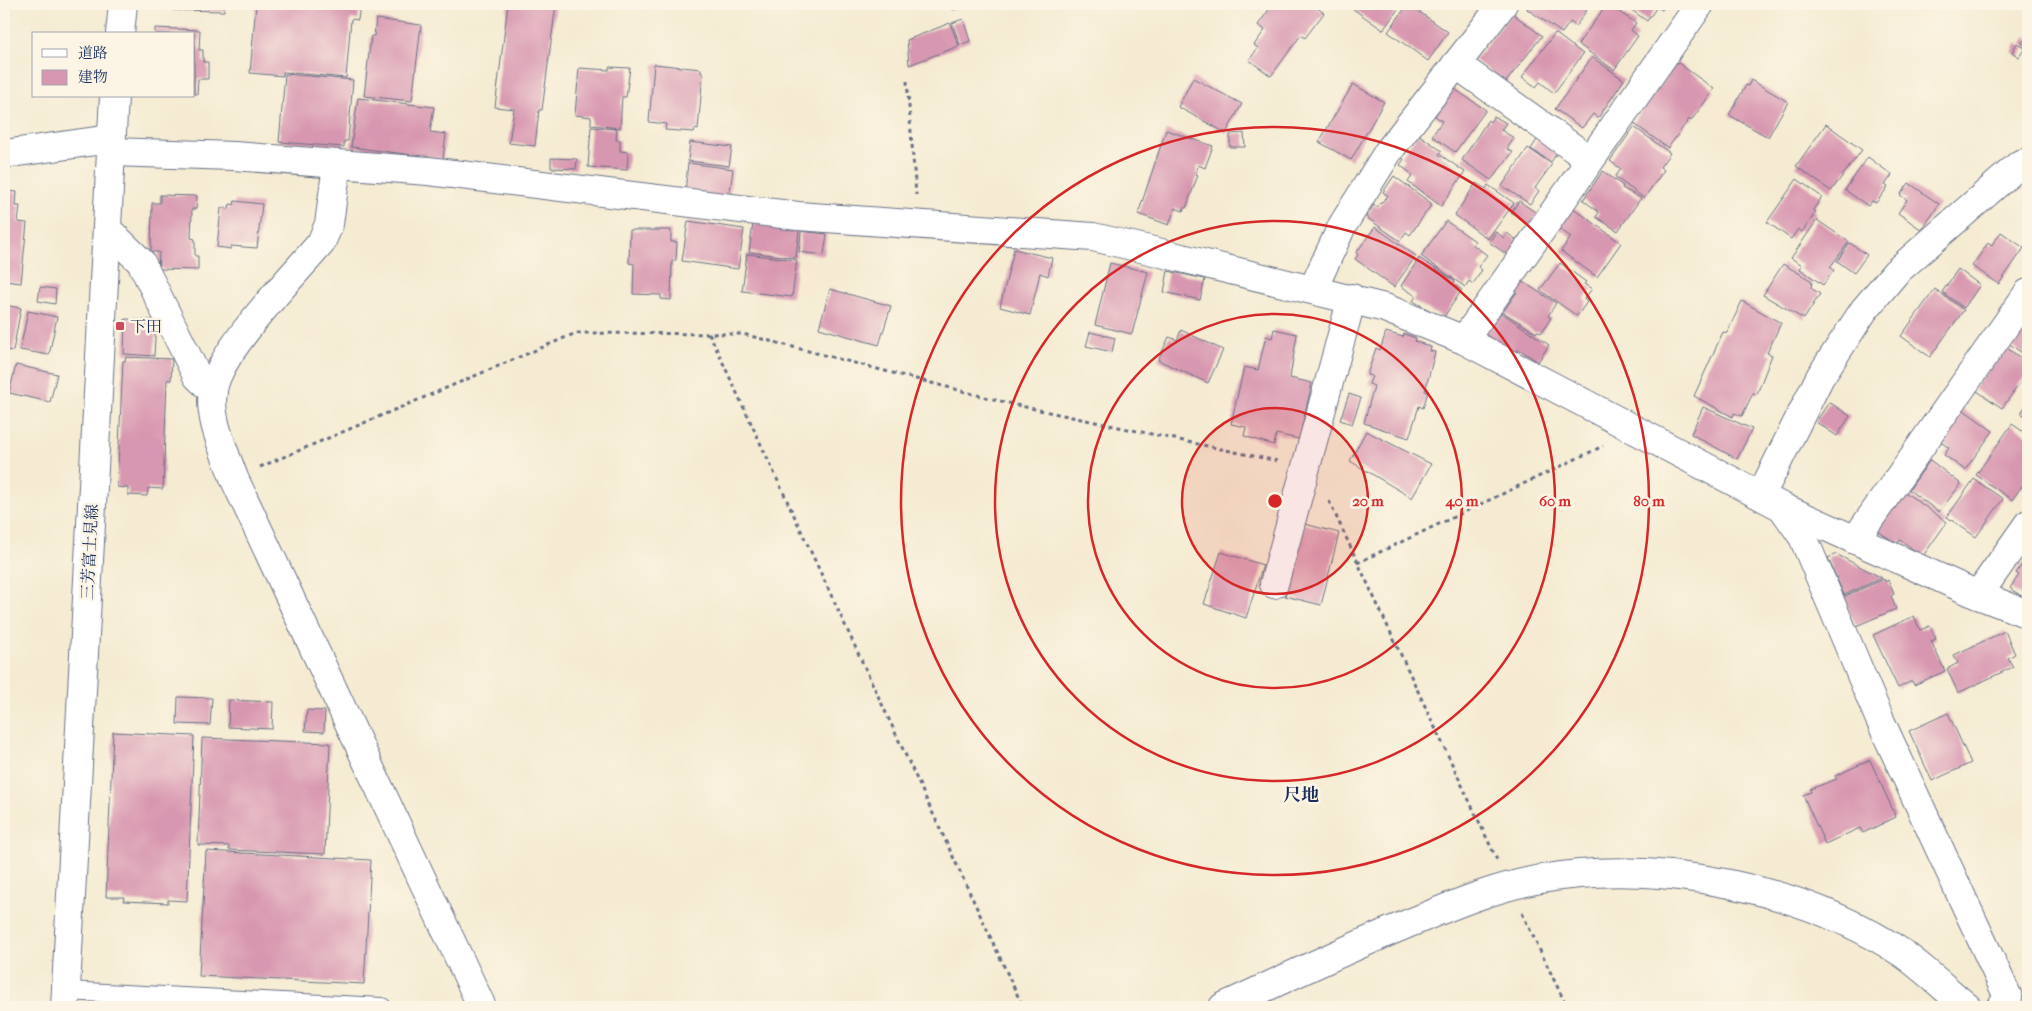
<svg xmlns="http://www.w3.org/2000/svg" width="2032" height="1011" font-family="'IM FELL French Canon','Noto Serif JP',serif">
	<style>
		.building { fill: #d897b0 }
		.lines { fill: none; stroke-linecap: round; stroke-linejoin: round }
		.lane-casing { stroke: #677187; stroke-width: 20 }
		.street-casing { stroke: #677187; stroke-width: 30 }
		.secondary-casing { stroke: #677187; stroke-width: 30 }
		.path { stroke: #677187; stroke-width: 3; stroke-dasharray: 4 4; stroke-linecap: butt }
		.lane { stroke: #fff; stroke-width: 18 }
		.street { stroke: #fff; stroke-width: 28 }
		.secondary { stroke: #fff; stroke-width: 28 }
		.ring { fill: none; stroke: #d62828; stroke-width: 2.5 }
		.poi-dot { fill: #d1495b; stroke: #fcf5e5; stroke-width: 2 }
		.labels { text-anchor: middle; stroke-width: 5; stroke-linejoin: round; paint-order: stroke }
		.poi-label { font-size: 16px; fill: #1b2f5e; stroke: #fcf5e5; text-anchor: start }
		.street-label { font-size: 16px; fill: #1b2f5e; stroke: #fcf5e5 }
		.neighbourhood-label { font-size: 18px; font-weight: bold; fill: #1b2f5e; stroke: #fcf5e5 }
		.centre { fill: #d62828; stroke: #fcf5e5; stroke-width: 2.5 }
		.ring-label { font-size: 15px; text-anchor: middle; font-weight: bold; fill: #d62828; stroke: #fcf5e5; stroke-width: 5; stroke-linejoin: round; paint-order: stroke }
	</style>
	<rect width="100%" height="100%" fill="#fcf5e5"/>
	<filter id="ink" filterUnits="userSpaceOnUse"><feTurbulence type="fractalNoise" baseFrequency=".02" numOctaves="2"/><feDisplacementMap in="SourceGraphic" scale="10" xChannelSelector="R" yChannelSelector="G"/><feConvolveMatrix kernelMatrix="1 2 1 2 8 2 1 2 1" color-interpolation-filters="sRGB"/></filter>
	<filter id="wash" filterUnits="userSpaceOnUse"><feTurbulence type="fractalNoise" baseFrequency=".0096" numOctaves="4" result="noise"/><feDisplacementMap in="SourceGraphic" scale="20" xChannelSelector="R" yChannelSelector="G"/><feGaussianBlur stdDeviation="1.12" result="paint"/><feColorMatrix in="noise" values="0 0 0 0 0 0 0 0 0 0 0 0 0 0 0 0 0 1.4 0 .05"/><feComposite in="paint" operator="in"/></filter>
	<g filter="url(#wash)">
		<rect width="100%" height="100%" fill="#f5ebd2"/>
		<g id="blocks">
			<g class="building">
				<path d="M173 4H224V11L173 10Z"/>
				<path d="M256 4H360L358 20 351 19 346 78 283 72V76L250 73Z"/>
				<path d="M508 4H556L542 110H539L535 146 509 143 514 109 495 107Z"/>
				<path d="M951 4H968L953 10Z"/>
				<path d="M1273 4H1318L1316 7 1324 13 1305 38 1301 35 1271 76 1249 60 1258 48 1254 45 1265 30 1258 25Z"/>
				<path d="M1346 4H1400L1401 5 1383 30Z"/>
				<path d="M1408 4 1448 32 1428 61 1388 32Z"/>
				<path d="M1531 4H1588L1590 5 1576 26 1570 22 1562 33 1527 9Z"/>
				<path d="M1607 4 1636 23 1631 30 1638 36 1614 70 1578 44Z"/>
				<path d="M1623 4H1666L1662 10 1657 7 1647 21Z"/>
				<path d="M1512 13 1542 36 1505 83 1475 60Z"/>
				<path d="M376 19 421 25 412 101 364 96 371 36H374Z"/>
				<path d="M963 19 970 41 960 45 952 23Z"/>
				<path d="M950 23 959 46 909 65 907 40Z"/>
				<path d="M155 28 200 30 199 50H203V62H208V79H198L197 94H194V34H155Z"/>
				<path d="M1555 33 1583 54 1554 93 1540 82 1536 87 1522 77Z"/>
				<path d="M2028 34V48L2022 43Z"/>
				<path d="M2017 43 2025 48 2019 57 2012 52Z"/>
				<path d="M1592 57 1624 80 1598 118 1593 114 1582 128 1555 109Z"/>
				<path d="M1677 62 1714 89 1691 121 1689 119 1668 148 1633 123Z"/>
				<path d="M654 64 701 69V73H703L698 130 695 129 694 132 665 130 666 124 649 122Z"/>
				<path d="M609 67 630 68 626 97H622L620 128 591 125V117L575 115 579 68 609 70Z"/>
				<path d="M285 74 353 80 348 141H344V147L279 142Z"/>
				<path d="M1193 78 1242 104 1226 133 1178 107Z"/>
				<path d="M1751 80 1788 102 1768 137 1729 115 1746 85 1748 86Z"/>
				<path d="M1353 84 1384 102 1351 160 1319 142Z"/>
				<path d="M1453 88 1486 110 1455 152 1432 136 1442 121 1435 116Z"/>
				<path d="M358 98 434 107 430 132 446 134 443 159 351 147Z"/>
				<path d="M1494 116 1506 123 1501 130 1514 138 1507 149 1513 152 1491 180 1462 160 1488 120 1490 122Z"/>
				<path d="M1826 124 1862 150 1831 191 1796 166Z"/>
				<path d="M591 127 617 129 616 140H620V151L628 152 627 170 588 167Z"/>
				<path d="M1634 127 1670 153 1660 167 1664 170 1644 198 1615 177 1621 169 1610 161Z"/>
				<path d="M1166 130 1213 146 1205 168 1198 165 1196 174 1198 175 1186 208H1184L1183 211 1175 208 1169 225 1138 214Z"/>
				<path d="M1244 133 1245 147H1230V134Z"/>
				<path d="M1418 134 1442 151 1439 154 1465 172 1441 206 1408 182 1413 175 1400 165 1404 159 1401 157Z"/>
				<path d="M1539 137 1559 150 1551 162 1531 149Z"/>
				<path d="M690 142 732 147 729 166 688 161Z"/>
				<path d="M1528 148 1552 164 1535 188 1539 191 1530 204 1502 186Z"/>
				<path d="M1868 157 1892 175 1885 185 1888 187 1876 203 1872 201 1868 206 1845 190Z"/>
				<path d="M551 158 577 159 576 169 551 168Z"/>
				<path d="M688 163 733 169 729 199 685 194Z"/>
				<path d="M1603 171 1623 186 1622 188 1641 198 1618 231 1596 217 1599 212 1583 200Z"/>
				<path d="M1394 176 1432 204 1410 235 1406 232 1400 241 1366 217 1374 205 1377 207 1388 196 1383 192Z"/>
				<path d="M1797 179 1822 197 1813 210 1816 212 1802 232 1798 229 1791 239 1767 222Z"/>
				<path d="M1476 183 1486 189 1488 185 1514 203 1488 239 1455 215Z"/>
				<path d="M1909 183 1939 204 1922 230 1898 213 1907 200 1900 195Z"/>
				<path d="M4 191 17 192 16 206H20L18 222 27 223 21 283 4 281Z"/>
				<path d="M160 195 197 196 196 209H192L191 238 195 239V256H198V270L158 269 159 252H151L152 203H160Z"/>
				<path d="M235 201 262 204 257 248 231 246V249L217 247 221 208 229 209 230 204 234 205Z"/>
				<path d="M1519 201 1538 214 1530 225 1511 212Z"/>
				<path d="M1572 207 1621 243 1597 277 1561 251 1571 237 1557 227Z"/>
				<path d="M1817 220 1849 242 1830 267 1834 270 1823 285 1800 269 1802 265 1791 258Z"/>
				<path d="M688 221 744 229 738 269 682 261Z"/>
				<path d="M1446 221 1475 241 1473 245 1487 255 1478 267 1482 270 1473 284 1469 281 1465 287 1421 256Z"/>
				<path d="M753 224 799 229 796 258 749 252Z"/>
				<path d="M1375 227 1416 256 1394 287 1355 259 1358 255 1356 253Z"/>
				<path d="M630 230H671V242H677L676 260 672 261 671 300 661 299V295L633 294 634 264 629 263Z"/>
				<path d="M801 231 827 234 824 255 799 252Z"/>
				<path d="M1496 232 1504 238 1507 233 1519 242 1509 256 1489 242Z"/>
				<path d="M2001 232 2024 248 1999 284 1972 266 1988 243 1991 246Z"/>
				<path d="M1850 243 1867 255 1854 273 1837 261Z"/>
				<path d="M1014 249 1052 258 1048 276 1040 273 1030 315 1000 307Z"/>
				<path d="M747 254 797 260 792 297 742 291Z"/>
				<path d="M1419 258 1455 281 1453 284 1462 290 1443 318 1413 301 1416 296 1401 286Z"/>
				<path d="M1110 263 1148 272 1132 334 1095 325Z"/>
				<path d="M1560 263 1586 282 1584 284 1592 289 1584 299 1587 302 1577 316 1540 290Z"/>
				<path d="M1783 264 1812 281 1811 288 1820 294 1804 319 1763 295Z"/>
				<path d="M1958 269 1980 285 1964 308 1942 292Z"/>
				<path d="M1168 271 1205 279 1200 300 1164 292Z"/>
				<path d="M1520 280 1556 303 1548 316 1551 318 1541 333 1537 331 1536 333 1503 312 1517 292 1513 290Z"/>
				<path d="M40 287 56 289 55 304 38 301Z"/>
				<path d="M830 289 891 306 879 345 819 328Z"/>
				<path d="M1935 289 1964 310 1930 357 1901 336Z"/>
				<path d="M1742 301 1781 323 1767 353 1772 355 1757 394 1753 393 1742 416 1734 413 1733 417 1694 396 1723 332 1727 333Z"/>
				<path d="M4 305 21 308 13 351 4 350Z"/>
				<path d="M28 311 57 317 49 355 20 350Z"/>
				<path d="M1499 311 1549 345 1538 362 1519 349 1515 355 1483 333Z"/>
				<path d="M2028 314V352L2025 355 2008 343Z"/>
				<path d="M125 319 156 320 154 356 124 354Z"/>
				<path d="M1274 329 1297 334 1290 378 1312 383 1299 439 1276 434 1274 445 1244 436 1246 427 1231 424 1244 367 1258 370 1266 336 1272 338Z"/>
				<path d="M1181 330 1223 350 1208 383 1158 360 1169 337 1177 340Z"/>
				<path d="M1090 332 1115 338 1112 352 1086 346Z"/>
				<path d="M1386 332 1403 337 1404 334 1416 338 1415 341 1431 347 1430 351 1435 352 1425 391 1428 392 1423 408 1419 406 1409 438 1364 423 1374 386 1369 384 1372 376 1367 375 1376 348 1380 350Z"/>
				<path d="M2004 346 2028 363V372L2002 408 1974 389Z"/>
				<path d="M126 357 172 359 171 380H167L163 489 148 488 147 496 128 495V488L117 487 123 361H125Z"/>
				<path d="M16 365 57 374 50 402 9 393Z"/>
				<path d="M1349 394 1361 398 1352 424 1340 420Z"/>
				<path d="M1829 402 1850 416 1837 436 1816 422Z"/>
				<path d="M2028 402V418L2021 413Z"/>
				<path d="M1703 407 1752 429 1737 459 1691 434Z"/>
				<path d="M1961 408 1993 431 1965 470 1944 455 1949 448 1938 440Z"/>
				<path d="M2012 424 2028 435V487L2026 490 2022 486 2012 500 1976 475Z"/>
				<path d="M1366 431 1431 464 1412 498 1350 461Z"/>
				<path d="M1930 460 1961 484 1939 512 1909 490Z"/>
				<path d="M1974 479 2003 499 1976 537 1947 517Z"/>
				<path d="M1902 490 1947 522 1923 556 1900 540 1897 544 1875 529Z"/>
				<path d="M1305 524 1339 533 1321 605 1285 596Z"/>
				<path d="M1221 552 1263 565 1246 618 1204 604Z"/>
				<path d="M1836 554 1882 578 1844 595 1828 558Z"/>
				<path d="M2028 556V601L2010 588 2019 575 2016 573Z"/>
				<path d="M1884 579 1885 582 1888 580 1894 594 1891 596 1896 609 1856 626 1843 597Z"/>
				<path d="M1914 616 1920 630 1930 626 1936 639 1931 641 1945 671 1914 685 1912 681 1898 688 1873 635Z"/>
				<path d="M2005 631 2015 654 2008 658 2013 667 1958 693 1947 669 1958 663 1954 655Z"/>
				<path d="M178 697 212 698 210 725 177 724Z"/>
				<path d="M229 700 273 702 272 729 228 727Z"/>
				<path d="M307 710 325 711 324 732 305 731Z"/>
				<path d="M1948 713 1971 763 1932 781 1909 731Z"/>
				<path d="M113 732 194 736 187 901 168 900V903L123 901 124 897H106Z"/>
				<path d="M202 738 330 743 325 854 229 850V846L198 845Z"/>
				<path d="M1870 760 1896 817 1863 833 1860 828 1825 844 1803 795 1811 792 1810 789 1837 779 1835 776Z"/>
				<path d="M206 851 371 860 364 984 199 976Z"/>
			</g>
		</g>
	</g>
	<g filter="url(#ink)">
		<use href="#blocks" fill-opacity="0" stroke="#677187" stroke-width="1"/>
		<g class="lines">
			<defs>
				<path id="lane" d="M66 991 382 1007"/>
				<g id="street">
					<path d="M1456 64 1590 160"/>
					<path d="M111 152 234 156 428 171 798 216 1093 237 1145 249 1385 308 1464 340 1782 507 1978 595 2028 614"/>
					<path d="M4 154 110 139"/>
					<path d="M337 165 329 224 321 243C293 276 219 351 213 390 208 419 225 452 234 478L482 1007"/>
					<path d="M107 229 141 262 197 376 213 391"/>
					<path d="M1313 289 1342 226 1388 152 1503 4"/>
					<path d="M1464 340 1700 4"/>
					<path d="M1761 495 1820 377 1864 310 1896 272 2020 164 2028 162"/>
					<path d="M1782 507 1803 537 1880 720 2008 997 2001 1007"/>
					<path d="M1855 540 2028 293"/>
					<path d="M1274 584 1352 298"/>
					<path d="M1978 595 2028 524"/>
				</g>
				<g id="secondary">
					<path d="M120 34 123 4"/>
					<path d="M65 1007 114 96"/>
					<path d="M1223 1007C1289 977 1354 945 1422 918 1460 902 1500 886 1541 879 1657 858 1804 888 1902 953 1925 969 1946 990 1967 1007"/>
				</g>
			</defs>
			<use href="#lane" class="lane-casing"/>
			<use href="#street" class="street-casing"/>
			<use href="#secondary" class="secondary-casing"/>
			<g class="path">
				<path d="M907 81 916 195"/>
				<path d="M709 333 1023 1007"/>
				<path d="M260 467 576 333 743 334 1016 405 1277 461"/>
				<path d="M1329 501 1497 860"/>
				<path d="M1357 563 1603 446"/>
				<path d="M1522 913 1567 1007"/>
			</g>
			<use href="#lane" class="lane"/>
			<use href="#street" class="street"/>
			<use href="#secondary" class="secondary"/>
		</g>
	</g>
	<circle cx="1275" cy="501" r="93" fill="#d62828" fill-opacity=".12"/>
	<g class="ring">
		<circle cx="1275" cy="501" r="93"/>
		<circle cx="1275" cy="501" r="187"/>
		<circle cx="1275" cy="501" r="280"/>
		<circle cx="1275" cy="501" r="374"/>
	</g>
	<rect class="poi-dot" x="115" y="321" width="10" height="10" rx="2.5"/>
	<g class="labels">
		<g class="poi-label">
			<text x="130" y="332">下田</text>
		</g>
		<g class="street-label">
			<text transform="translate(89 552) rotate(-87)" y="6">三芳富士見線</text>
		</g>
		<g class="neighbourhood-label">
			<text x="1301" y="801">尺地</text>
		</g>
	</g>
	<circle cx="1275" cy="501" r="8" class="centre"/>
	<g class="ring-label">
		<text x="1368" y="506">20 m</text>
		<text x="1462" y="506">40 m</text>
		<text x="1555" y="506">60 m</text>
		<text x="1649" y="506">80 m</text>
	</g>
	<rect width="2032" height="1011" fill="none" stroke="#fcf5e5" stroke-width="20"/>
	<rect x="32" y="32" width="162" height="65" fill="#fcf5e5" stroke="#a2a6af"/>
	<rect x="42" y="49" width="25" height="8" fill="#ffffff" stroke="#a2a6af"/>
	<text x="78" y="58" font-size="15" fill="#1b2f5e">道路</text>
	<rect x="42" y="70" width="25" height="15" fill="#d897b0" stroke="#a2a6af"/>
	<text x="78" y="82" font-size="15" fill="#1b2f5e">建物</text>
</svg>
